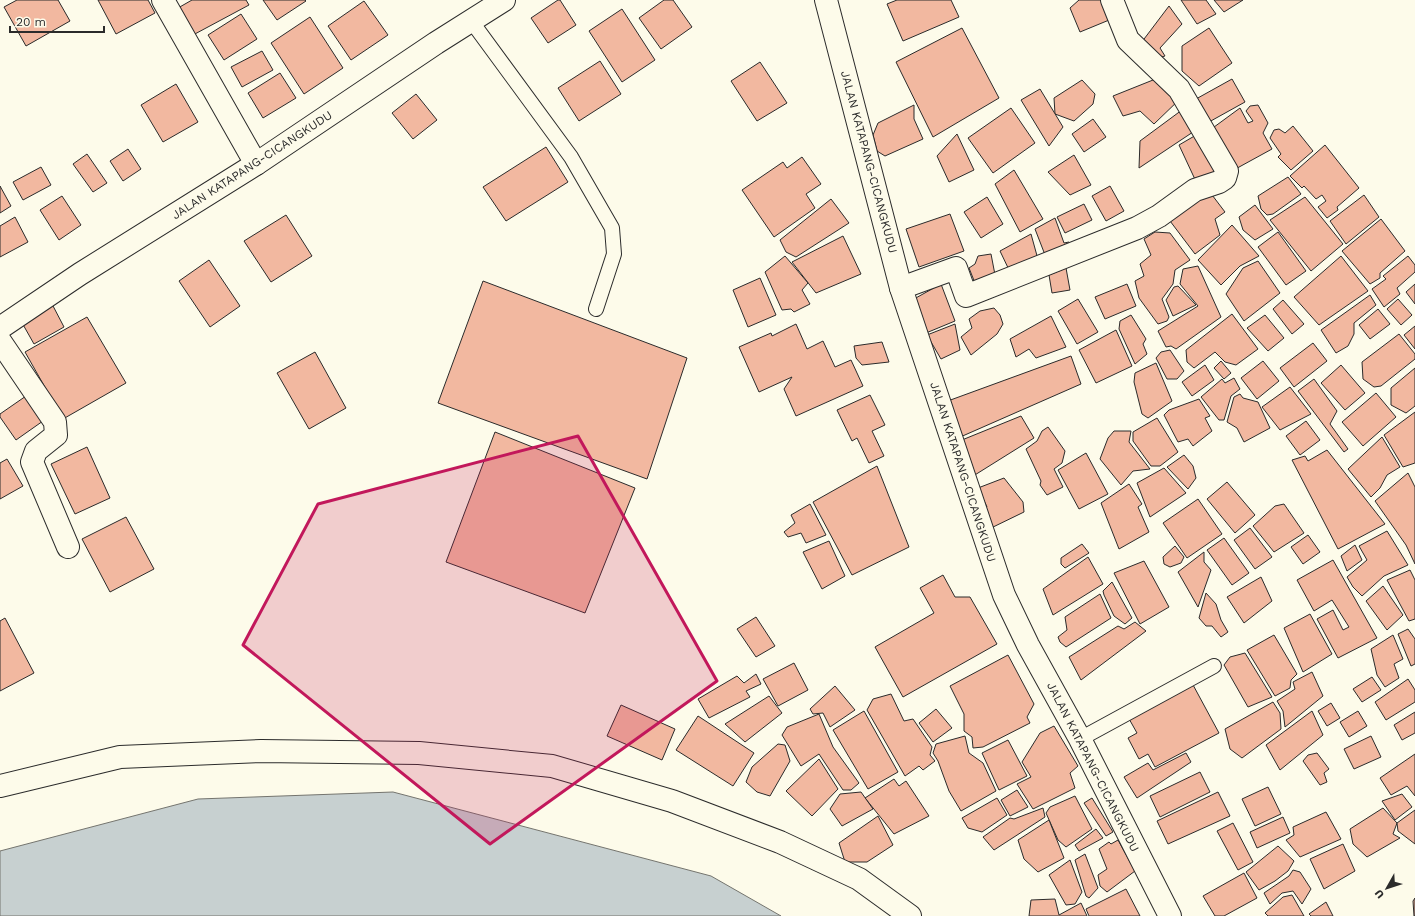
<svg xmlns="http://www.w3.org/2000/svg" width="1415" height="916" font-family="'Work Sans',sans-serif">
	<style>
		.water { fill: #c7d0d0; stroke: #74746e }
		.building { fill: #f2b8a0; stroke: #2b2b2b }
		.lines { fill: none; stroke-linecap: round; stroke-linejoin: round }
		.service-casing { stroke: #2b2b2b; stroke-width: 16 }
		.minor-casing { stroke: #2b2b2b; stroke-width: 24 }
		.tertiary-casing { stroke: #2b2b2b; stroke-width: 24 }
		.service { stroke: #fdfbea; stroke-width: 14 }
		.minor { stroke: #fdfbea; stroke-width: 22 }
		.tertiary { stroke: #fdfbea; stroke-width: 22 }
		.marked { fill: #c2185b; fill-opacity: 0.2; stroke: #c2185b; stroke-width: 3; stroke-linejoin: round }
		.labels { text-anchor: middle; stroke-width: 3; stroke-linejoin: round; paint-order: stroke }
		.street-label { font-size: 12px; fill: #2b2b2b; stroke: #fdfbea }
	</style>
	<rect width="100%" height="100%" fill="#fdfbea"/>
	<path class="water" d="M393 792 711 876 781 916H0V851L198 799Z"/>
	<g class="building">
		<path d="M17 0H58L70 21 26 46 4 7Z"/>
		<path d="M98 0H148L155 13 116 34Z"/>
		<path d="M192 0H246L249 5 193 35 178 8Z"/>
		<path d="M263 0H305L306 1 277 20Z"/>
		<path d="M558 0H560L576 25 548 43 531 18Z"/>
		<path d="M664 0H673L692 27 661 49 639 18Z"/>
		<path d="M897 0H951L959 17 903 41 887 4Z"/>
		<path d="M1079 0H1106L1114 18 1080 32 1070 8Z"/>
		<path d="M1181 0H1206L1216 14 1197 24Z"/>
		<path d="M1214 0H1243L1224 12Z"/>
		<path d="M364 1 388 35 351 60 328 26Z"/>
		<path d="M1169 6 1182 24 1160 48 1165 56 1154 59 1138 47Z"/>
		<path d="M622 9 655 60 622 82 589 31Z"/>
		<path d="M241 14 257 39 224 60 208 35Z"/>
		<path d="M310 17 343 68 304 94 271 43Z"/>
		<path d="M962 28 999 98 933 137 896 62Z"/>
		<path d="M1209 28 1232 63 1199 86 1182 71V46Z"/>
		<path d="M262 51 273 70 242 87 231 67Z"/>
		<path d="M600 61 621 94 579 121 558 88Z"/>
		<path d="M760 62 787 103 757 121 731 81Z"/>
		<path d="M280 73 296 98 263 118 248 93Z"/>
		<path d="M1163 76 1182 97 1154 124 1140 111 1123 116 1113 96Z"/>
		<path d="M1232 79 1245 102 1209 122 1196 99Z"/>
		<path d="M1082 80 1095 94 1093 104 1074 121 1055 114 1054 98Z"/>
		<path d="M176 84 198 122 163 142 141 105Z"/>
		<path d="M1040 89 1063 127 1049 146 1021 100Z"/>
		<path d="M416 94 437 120 413 139 392 113Z"/>
		<path d="M914 105V119L923 139 885 156 877 151 873 135 878 123Z"/>
		<path d="M1258 105 1268 123 1263 133 1272 149 1230 172 1210 130 1240 108 1248 123 1253 121 1246 111 1250 106Z"/>
		<path d="M1186 107 1199 128 1139 168 1140 141Z"/>
		<path d="M1011 108 1035 143 993 173 968 138Z"/>
		<path d="M1093 119 1106 137 1084 152 1072 134Z"/>
		<path d="M1293 126 1313 151 1291 170 1278 157 1281 154 1270 138 1274 130 1279 129 1285 133Z"/>
		<path d="M1203 131 1222 177 1199 188 1179 145Z"/>
		<path d="M957 134 974 170 949 182 937 156Z"/>
		<path d="M1325 145 1359 188 1337 207 1338 210 1327 218 1318 207 1326 201 1322 195 1316 199 1304 186 1302 188 1290 176Z"/>
		<path d="M546 147 568 182 506 221 483 187Z"/>
		<path d="M128 149 141 169 123 181 110 161Z"/>
		<path d="M87 154 107 183 93 192 73 164Z"/>
		<path d="M1074 155 1091 185 1070 195 1048 172Z"/>
		<path d="M802 157 821 184 806 194 815 208 774 237 742 190 783 162 787 168Z"/>
		<path d="M41 167 51 185 23 200 13 182Z"/>
		<path d="M1014 170 1043 219 1020 232 995 184Z"/>
		<path d="M1288 177 1301 194 1273 214 1267 215 1261 209 1258 196Z"/>
		<path d="M0 186 11 206 0 213Z"/>
		<path d="M1110 186 1124 211 1106 221 1092 196Z"/>
		<path d="M1206 187 1225 212 1215 219 1220 235 1195 254 1167 217Z"/>
		<path d="M1364 195 1379 217 1346 244 1330 221Z"/>
		<path d="M62 196 81 225 59 240 40 210Z"/>
		<path d="M987 197 1003 224 981 238 964 212Z"/>
		<path d="M1305 197 1343 244 1311 271 1270 220Z"/>
		<path d="M831 199 849 223 796 257 786 252 780 240Z"/>
		<path d="M1084 204 1092 220 1065 233 1057 217Z"/>
		<path d="M1255 205 1273 229 1255 240 1243 230 1239 217Z"/>
		<path d="M950 214 964 251 919 267 906 229Z"/>
		<path d="M286 215 312 256 271 282 244 241Z"/>
		<path d="M15 217 28 242 0 257V226Z"/>
		<path d="M1055 218 1064 243 1069 242 1071 244 1047 260 1035 229Z"/>
		<path d="M1381 219 1405 251 1380 273V278L1370 284 1342 251Z"/>
		<path d="M1232 225 1259 256 1240 266 1221 285 1198 260Z"/>
		<path d="M1155 232 1170 233 1190 260 1175 270 1173 284 1162 299 1169 317 1167 321 1158 324 1139 298 1135 281 1144 276 1140 264 1151 255 1144 239Z"/>
		<path d="M1278 232 1306 271 1286 285 1258 247Z"/>
		<path d="M1031 234 1039 263 1011 274 1000 251Z"/>
		<path d="M843 236 861 274 816 293 792 262Z"/>
		<path d="M991 254 996 280 977 288 969 268 975 264 978 256Z"/>
		<path d="M785 256 808 283 802 290 810 304 794 312 791 309 782 310 765 272Z"/>
		<path d="M1341 256 1368 291 1319 325 1294 297Z"/>
		<path d="M1408 256 1415 265V272L1397 288 1400 294 1384 307 1372 289 1386 279 1383 276Z"/>
		<path d="M209 260 240 306 210 327 179 281Z"/>
		<path d="M1258 261 1280 293 1244 321 1226 294 1243 268Z"/>
		<path d="M1198 266 1221 317 1176 349 1171 346 1166 347 1158 331 1198 306 1180 284 1183 269Z"/>
		<path d="M1066 268 1070 290 1052 293 1049 275Z"/>
		<path d="M760 278 776 315 748 327 733 290Z"/>
		<path d="M483 281 687 358 647 479 438 403Z"/>
		<path d="M941 284 955 321 926 333 914 299Z"/>
		<path d="M1127 284 1136 306 1105 319 1095 297Z"/>
		<path d="M1415 284V304L1406 292Z"/>
		<path d="M1178 286 1196 305 1173 316 1166 300 1174 287Z"/>
		<path d="M1370 295 1376 305 1354 323V334L1348 346 1336 353 1321 330Z"/>
		<path d="M1078 299 1098 332 1077 344 1058 311Z"/>
		<path d="M1398 299 1412 315 1401 325 1387 309Z"/>
		<path d="M1283 300 1304 324 1292 334 1273 309Z"/>
		<path d="M52 304 64 327 34 344 21 321Z"/>
		<path d="M994 308 1000 315 1003 324 997 334 971 355 961 337 972 328 969 319 980 311Z"/>
		<path d="M1378 309 1390 324 1370 339 1359 325Z"/>
		<path d="M1232 314 1258 349 1236 365 1225 362 1215 352 1194 368 1187 362 1186 350Z"/>
		<path d="M1131 315 1146 339 1143 344 1147 354 1135 364 1119 329 1120 321Z"/>
		<path d="M1265 315 1284 338 1268 351 1247 328Z"/>
		<path d="M1051 316 1066 347 1036 358 1029 349 1016 357 1010 339Z"/>
		<path d="M87 317 126 383 63 419 25 352Z"/>
		<path d="M796 324 807 349 823 341 835 367 851 360 863 386 796 416 784 389 792 377 759 392 739 347 771 333 772 336Z"/>
		<path d="M955 324 960 350 941 359 927 335Z"/>
		<path d="M1415 326V349L1404 335Z"/>
		<path d="M1116 330 1132 366 1096 383 1079 350Z"/>
		<path d="M1399 334 1415 354V359L1381 386 1374 387 1363 379 1362 362Z"/>
		<path d="M882 342 889 362 862 365 856 358 854 346Z"/>
		<path d="M1313 343 1327 361 1294 387 1280 368Z"/>
		<path d="M1170 350 1184 371 1177 379H1167L1156 358 1161 352Z"/>
		<path d="M315 352 346 408 309 429 277 373Z"/>
		<path d="M1071 356 1081 384 958 438 945 402Z"/>
		<path d="M1221 361 1231 373 1224 379 1214 368Z"/>
		<path d="M1263 361 1279 381 1257 399 1241 378Z"/>
		<path d="M1156 363 1172 401 1148 418 1142 414 1134 382 1135 373Z"/>
		<path d="M1205 365 1214 380 1192 396 1182 382Z"/>
		<path d="M1341 365 1365 393 1345 410 1321 383Z"/>
		<path d="M1415 368V406L1406 413 1391 405V388Z"/>
		<path d="M1234 378 1240 389 1231 396 1224 420H1219L1201 397 1222 379 1225 383Z"/>
		<path d="M1314 379 1337 411 1330 424 1348 449 1344 452 1298 391Z"/>
		<path d="M1290 387 1311 414 1280 430 1262 407Z"/>
		<path d="M1376 393 1396 417 1363 446 1342 422Z"/>
		<path d="M1240 394 1243 398 1258 402 1270 428 1244 442 1237 428 1227 422 1234 397Z"/>
		<path d="M870 395 885 425 872 431 884 456 869 463 857 438 852 441 837 410Z"/>
		<path d="M26 396 43 421 16 440 0 417V414Z"/>
		<path d="M1199 399 1210 416 1205 418 1212 431 1193 446 1188 439 1178 442 1164 415 1169 410Z"/>
		<path d="M1415 412V463L1403 467 1384 435Z"/>
		<path d="M1021 416 1034 438 970 478 957 442Z"/>
		<path d="M1157 418 1178 452 1160 466H1151L1133 441V432Z"/>
		<path d="M1306 421 1320 440 1300 455 1286 436Z"/>
		<path d="M1048 427 1065 451 1062 463 1054 469 1063 487 1047 495 1040 485 1041 481 1026 449 1037 441 1042 431Z"/>
		<path d="M1114 431H1131L1129 442 1150 469 1133 471 1121 485 1100 459 1108 438Z"/>
		<path d="M495 432 635 488 585 613 446 562Z"/>
		<path d="M1382 437 1400 467 1387 475 1380 488 1371 497 1348 469Z"/>
		<path d="M87 447 110 498 75 514 51 464Z"/>
		<path d="M1327 450 1385 524 1338 549 1292 460 1305 456 1308 461Z"/>
		<path d="M1086 453 1108 494 1079 509 1058 470Z"/>
		<path d="M1184 455 1193 466 1196 478 1188 489 1167 467Z"/>
		<path d="M7 459 23 486 0 499V463Z"/>
		<path d="M877 466 909 547 852 575 813 502Z"/>
		<path d="M1164 468 1186 493 1150 517 1137 483Z"/>
		<path d="M1408 473 1415 487V564L1406 545 1375 501Z"/>
		<path d="M1004 478 1023 502 1024 512 989 529 980 513 987 507 978 488Z"/>
		<path d="M1227 482 1255 515 1235 533 1207 499Z"/>
		<path d="M1129 484 1142 504 1138 507 1149 532 1119 549 1101 503Z"/>
		<path d="M1198 499 1222 534 1187 558 1163 523Z"/>
		<path d="M810 504 826 535 806 543 801 533 788 537 784 532 795 523 791 515Z"/>
		<path d="M1284 504 1304 533 1274 552 1253 526 1275 506Z"/>
		<path d="M126 517 154 569 110 592 82 539Z"/>
		<path d="M1250 528 1272 557 1255 569 1234 540Z"/>
		<path d="M1387 531 1408 565 1384 576 1362 596 1353 587 1347 577 1367 560 1359 546Z"/>
		<path d="M1308 535 1320 552 1303 564 1291 547Z"/>
		<path d="M1224 538 1249 573 1232 585 1207 550Z"/>
		<path d="M829 541 845 576 822 589 803 552Z"/>
		<path d="M1082 544 1089 553 1065 568 1061 564V558Z"/>
		<path d="M1355 545 1362 560 1347 571 1341 556Z"/>
		<path d="M1175 546 1184 557 1181 563 1170 567 1164 564 1163 557Z"/>
		<path d="M1204 552V562L1211 570 1198 607 1178 572Z"/>
		<path d="M1088 557 1103 584 1053 615 1043 589Z"/>
		<path d="M1333 560 1377 638 1338 658 1317 619 1333 610 1343 630 1349 627 1332 600 1314 611 1297 580Z"/>
		<path d="M1144 561 1169 607 1140 624 1114 573Z"/>
		<path d="M1410 570 1415 580V619L1409 621 1387 580Z"/>
		<path d="M943 575 955 597H970L997 644 903 697 875 647 934 613 920 588Z"/>
		<path d="M1261 577 1272 601 1244 623 1227 597Z"/>
		<path d="M1112 582 1132 618 1125 624 1114 616 1104 595 1103 591Z"/>
		<path d="M1383 586 1403 615 1387 630 1366 601Z"/>
		<path d="M1206 593 1216 604 1221 620 1228 632 1221 637 1212 626H1206L1199 618Z"/>
		<path d="M1100 594 1111 618 1066 647 1060 642 1058 637 1067 630 1065 617Z"/>
		<path d="M1310 614 1332 654 1303 672 1284 628Z"/>
		<path d="M756 617 775 646 756 657 737 629Z"/>
		<path d="M5 618 34 673 0 691V621Z"/>
		<path d="M1135 622 1146 631 1081 680 1069 657 1118 626 1124 629Z"/>
		<path d="M1408 629 1415 639V664L1411 666 1398 634Z"/>
		<path d="M1274 635 1297 674 1291 680 1290 688 1275 696 1247 650Z"/>
		<path d="M1393 635 1403 659 1394 664 1399 678 1385 687 1377 675 1371 649Z"/>
		<path d="M1245 653 1272 697 1248 707 1224 665 1230 657Z"/>
		<path d="M1008 655 1034 704 1027 717 1030 723 983 747 973 748 972 737 964 731V714L950 686Z"/>
		<path d="M794 663 808 690 778 706 763 679Z"/>
		<path d="M1312 672 1323 696 1285 727 1283 711 1277 701 1295 689 1293 682Z"/>
		<path d="M756 674 761 684 746 691 750 697 709 718 698 699 737 676 744 683Z"/>
		<path d="M1372 677 1381 690 1362 702 1353 689Z"/>
		<path d="M1408 679 1415 690V702L1386 720 1375 702Z"/>
		<path d="M1192 683 1219 733 1155 767 1148 754 1139 759 1128 738 1137 733 1128 717Z"/>
		<path d="M835 686 855 710 830 727 823 713 813 714 810 709Z"/>
		<path d="M891 694 904 721 913 719 932 747 930 755 935 761 923 770 919 766 905 776 867 710 873 699Z"/>
		<path d="M769 696 782 713 745 742 725 724Z"/>
		<path d="M1273 702 1280 713 1281 729 1242 758 1230 749 1225 729Z"/>
		<path d="M1331 703 1340 718 1327 726 1318 711Z"/>
		<path d="M621 705 675 729 662 760 607 736Z"/>
		<path d="M936 709 952 728 933 742 919 723Z"/>
		<path d="M864 711 898 772 868 789 833 730Z"/>
		<path d="M1312 711 1323 735 1280 770 1266 745Z"/>
		<path d="M1358 711 1367 726 1349 737 1340 722Z"/>
		<path d="M1415 712V733L1402 740 1394 725Z"/>
		<path d="M819 714 833 747 859 783 851 790H843L819 754 801 766 782 735 787 727Z"/>
		<path d="M698 716 754 753 733 786 676 750Z"/>
		<path d="M1054 726 1078 766 1070 773 1075 788 1033 809 1017 784 1031 777 1022 762 1040 733Z"/>
		<path d="M965 736 969 753 983 763 996 791 961 811 949 791 938 761 933 753 936 744Z"/>
		<path d="M1371 736 1381 757 1354 769 1344 749Z"/>
		<path d="M1008 740 1027 776 999 790 982 753Z"/>
		<path d="M778 744 785 745 790 761 770 796 757 792 746 782 752 767Z"/>
		<path d="M1186 753 1191 762 1137 798 1124 777 1148 763 1153 770Z"/>
		<path d="M1317 753 1329 769 1324 773 1327 782 1320 785 1303 761 1308 755Z"/>
		<path d="M1415 754V796L1407 786 1391 795 1380 778Z"/>
		<path d="M819 759 838 789 812 816 786 791Z"/>
		<path d="M1200 772 1210 792 1160 817 1150 796Z"/>
		<path d="M894 779 899 786 906 781 929 816 894 834 865 798Z"/>
		<path d="M1268 787 1281 814 1255 826 1242 799Z"/>
		<path d="M1017 790 1028 807 1010 816 1001 800Z"/>
		<path d="M861 792 873 809 842 826 830 809 840 794Z"/>
		<path d="M1218 792 1230 816 1168 844 1157 821Z"/>
		<path d="M1402 794 1412 807 1395 820 1382 801Z"/>
		<path d="M1075 796 1092 829 1066 847 1058 840 1046 813 1050 807Z"/>
		<path d="M997 798 1007 815 982 832 968 828 962 818Z"/>
		<path d="M1092 798 1113 832 1106 836 1084 803Z"/>
		<path d="M1043 808 1045 817 994 850 983 837 1010 818 1014 819Z"/>
		<path d="M1383 808 1397 823 1393 834 1400 838 1367 857 1353 844 1350 829Z"/>
		<path d="M1415 810V844L1398 831 1397 823Z"/>
		<path d="M1326 812 1341 839 1300 857 1286 840 1294 835 1293 827Z"/>
		<path d="M878 816 893 845 867 862H845L839 843Z"/>
		<path d="M1283 817 1290 833 1257 848 1250 832Z"/>
		<path d="M1049 820 1064 858 1038 872 1024 859 1018 840Z"/>
		<path d="M1233 823 1253 862 1238 870 1217 831Z"/>
		<path d="M1096 829 1103 838 1079 851 1075 845Z"/>
		<path d="M1118 840 1135 871 1107 892 1100 886 1098 875 1107 869 1099 849 1109 842 1111 844Z"/>
		<path d="M1343 844 1355 871 1324 889 1310 859Z"/>
		<path d="M1278 846 1294 861 1288 871 1275 881 1259 890 1246 872Z"/>
		<path d="M1085 854 1098 888 1089 898 1086 896 1075 860Z"/>
		<path d="M1070 860 1082 892 1075 904 1066 905 1049 875Z"/>
		<path d="M1293 870 1300 872 1311 889 1302 904 1293 891 1282 893 1270 904 1264 893 1289 876Z"/>
		<path d="M1244 873 1257 898 1224 916H1215L1203 896Z"/>
		<path d="M1126 889 1140 916H1089L1086 909Z"/>
		<path d="M1292 895 1304 916H1268L1265 913 1283 897Z"/>
		<path d="M1415 898V916H1414L1413 901Z"/>
		<path d="M1055 899 1059 915 1081 903 1087 916H1029L1031 900Z"/>
		<path d="M1326 902 1333 916H1311L1309 914Z"/>
	</g>
	<g class="lines">
		<defs>
			<g id="service">
				<path d="M472 22 571 157 612 228 614 254 596 309"/>
				<path d="M1080 739 1214 666"/>
			</g>
			<g id="minor">
				<path d="M163 0 256 164"/>
				<path d="M901 288 956 268 966 296 1137 228 1159 216 1195 190 1219 182 1225 178 1227 171 1179 89 1128 40 1112 0"/>
				<path d="M0 341 55 422 56 435 36 451 32 462 68 547"/>
				<path d="M0 786 120 757 261 751 419 753 552 766 672 801 780 842 859 879 910 916"/>
			</g>
			<g id="tertiary">
				<path d="M826 0 901 288 1004 595 1028 645 1080 739 1170 916"/>
				<path d="M0 328 80 274 256 164 436 43 504 0"/>
			</g>
		</defs>
		<use href="#service" class="service-casing"/>
		<use href="#minor" class="minor-casing"/>
		<use href="#tertiary" class="tertiary-casing"/>
		<use href="#service" class="service"/>
		<use href="#minor" class="minor"/>
		<use href="#tertiary" class="tertiary"/>
	</g>
	<path class="marked" d="M578 436 717 681 490 844 243 645 318 504Z"/>
	<g class="labels">
		<g class="street-label">
			<text transform="translate(869 162) rotate(75)" y="4">JALAN KATAPANG-CICANGKUDU</text>
			<text transform="translate(252 165) rotate(-33)" y="4">JALAN KATAPANG-CICANGKUDU</text>
			<text transform="translate(963 472) rotate(72)" y="4">JALAN KATAPANG-CICANGKUDU</text>
			<text transform="translate(1093 767) rotate(63)" y="4">JALAN KATAPANG-CICANGKUDU</text>
		</g>
	</g>
	<g transform="translate(1387 888) rotate(231)" stroke="#fdfbea" stroke-width="3" paint-order="stroke">
	<path d="M0-3L7 15L0 10L-7 15Z" fill="#2b2b2b"/>
	<text y="-6" font-size="11" font-weight="bold" text-anchor="middle" fill="#2b2b2b">U</text>
	</g>
	<path d="M10 26v6h94v-6" fill="none" stroke="#2b2b2b" stroke-width="2"/>
	<text x="16" y="26" font-size="12" fill="#2b2b2b" stroke="#fdfbea" stroke-width="3" paint-order="stroke">20 m</text>
</svg>
